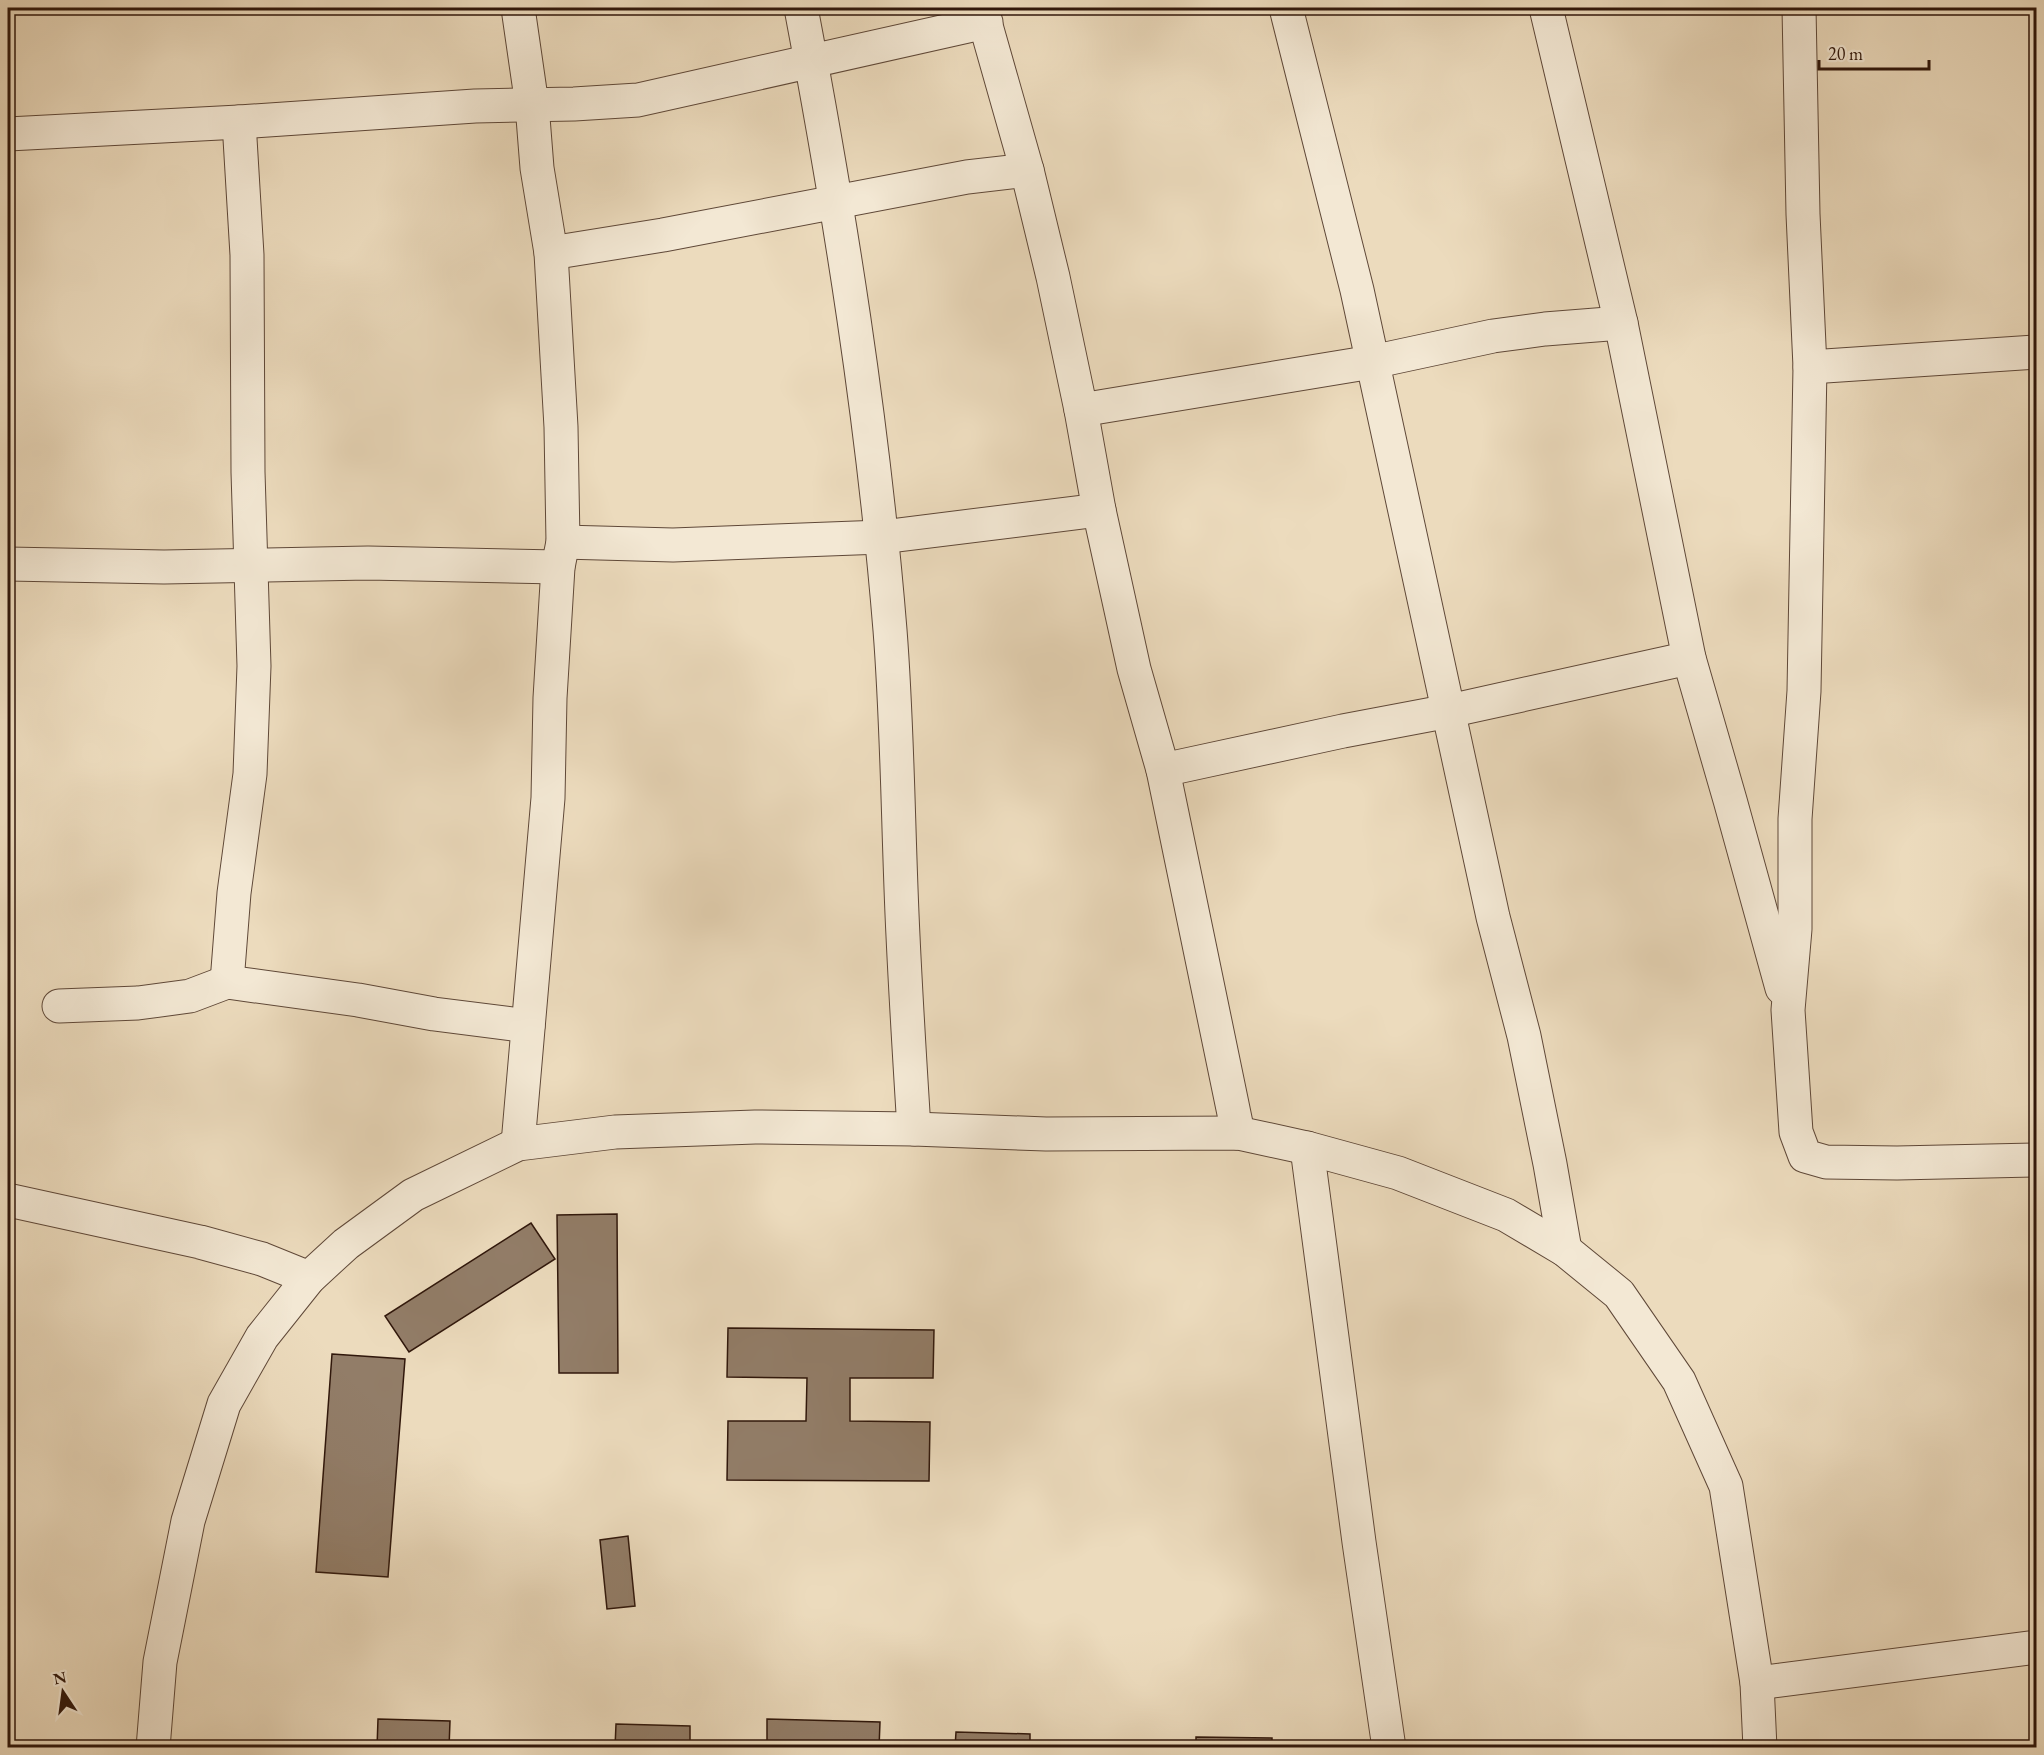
<svg xmlns="http://www.w3.org/2000/svg" width="2044" height="1755" font-family="'EB Garamond',serif">
	<style>
		.building { fill: #927d68; stroke: #30170b; stroke-width: 1.5 }
		.lines { fill: none; stroke-linecap: round; stroke-linejoin: round }
		.minor-casing { stroke: #5f4838; stroke-width: 35 }
		.minor { stroke: #f3e8d4; stroke-width: 33 }
	</style>
	<rect width="100%" height="100%" fill="#ecdbbd"/>
	<filter id="stains"><feTurbulence type="fractalNoise" baseFrequency=".00333" numOctaves="4"/><feColorMatrix values="0 0 0 0 .2 0 0 0 0 .09 0 0 0 0 .02 0 0 0 .5 -.17"/></filter>
	<radialGradient id="worn" r=".72"><stop offset=".6" stop-color="#630" stop-opacity="0"/><stop offset="1" stop-color="#630" stop-opacity=".3"/></radialGradient>
	<g class="building">
		<path d="M617 1214 618 1373H559L557 1215Z"/>
		<path d="M531 1223 555 1259 409 1352 385 1316Z"/>
		<path d="M728 1328 934 1330 933 1378H850V1421L930 1422 929 1481 727 1480 728 1421H806L807 1378 727 1377Z"/>
		<path d="M332 1354 405 1359 388 1577 316 1572Z"/>
		<path d="M628 1536 635 1606 607 1609 600 1540Z"/>
		<path d="M378 1719 450 1721 449 1748H377Z"/>
		<path d="M767 1719 880 1722 879 1748H767Z"/>
		<path d="M616 1724 690 1726V1748H615Z"/>
		<path d="M956 1732 1030 1734V1748H955Z"/>
		<path d="M1196 1737 1272 1738V1748H1196Z"/>
	</g>
	<g class="lines">
		<defs>
			<g id="minor">
				<path d="M518 8 532 105 537 168 551 253 561 427 563 542 558 567 550 698 548 798 518 1144"/>
				<path d="M801 8C840 214 873 421 890 630 898 732 898 835 903 936 906 1001 910 1065 914 1129"/>
				<path d="M981 8 1027 170 1053 277 1081 410 1099 510 1134 669 1163 770 1238 1133"/>
				<path d="M1286 8 1357 290 1493 917 1524 1036 1550 1164 1565 1250"/>
				<path d="M1546 8 1621 323 1689 658 1730 800 1782 988"/>
				<path d="M1799 8 1803 214 1810 367 1804 691 1795 819V929L1788 1010 1796 1132 1805 1156 1826 1162 1897 1163 2036 1160"/>
				<path d="M8 134 239 122 475 106 574 104 638 100 986 22"/>
				<path d="M551 253 663 235 967 177 1027 170"/>
				<path d="M1810 367 2036 352"/>
				<path d="M1081 410 1372 362 1493 336 1545 329 1621 323"/>
				<path d="M563 542 673 545 882 537 1099 510"/>
				<path d="M8 564 164 567 368 563 558 567"/>
				<path d="M1163 770 1343 731 1449 711 1689 658"/>
				<path d="M227 982 234 893 250 774 254 666 248 472 247 255 239 122"/>
				<path d="M59 1006 138 1003 190 996 227 982 358 1000 434 1014 528 1026"/>
				<path d="M1307 1148 1359 1542 1389 1748"/>
				<path d="M8 1200 200 1242 262 1259 309 1278"/>
				<path d="M1757 1683 2036 1647"/>
				<path d="M153 1748 160 1662 188 1521 224 1404 262 1337 309 1278 346 1244 413 1195 518 1144 615 1132 755 1127 914 1129 1046 1134 1238 1133 1307 1148 1398 1173 1506 1215 1565 1250 1619 1294 1679 1381 1726 1486 1757 1683 1760 1748"/>
			</g>
		</defs>
		<use href="#minor" class="minor-casing"/>
		<use href="#minor" class="minor"/>
	</g>
	<rect width="2044" height="1755" fill="none" stroke="#ecdbbd" stroke-width="30"/>
	<rect x="9" y="9" width="2026" height="1737" fill="none" stroke="#30170b" stroke-width="3"/>
	<rect x="15" y="15" width="2014" height="1725" fill="none" stroke="#30170b" stroke-width="1.5"/>
	<g transform="translate(63 1692) rotate(347)" stroke="#f3e8d4" stroke-width="4.5" paint-order="stroke">
	<path d="M0-4.5L10 22L0 15L-10 22Z" fill="#30170b"/>
	<text y="-9" font-size="16" font-weight="bold" text-anchor="middle" fill="#30170b">N</text>
	</g>
	<path d="M1819 60v9h110v-9" fill="none" stroke="#30170b" stroke-width="3"/>
	<text x="1828" y="60" font-size="18" fill="#30170b" stroke="#f3e8d4" stroke-width="4.5" paint-order="stroke">20 m</text>
	<rect width="100%" height="100%" filter="url(#stains)"/>
	<rect width="100%" height="100%" fill="url(#worn)"/>
</svg>
